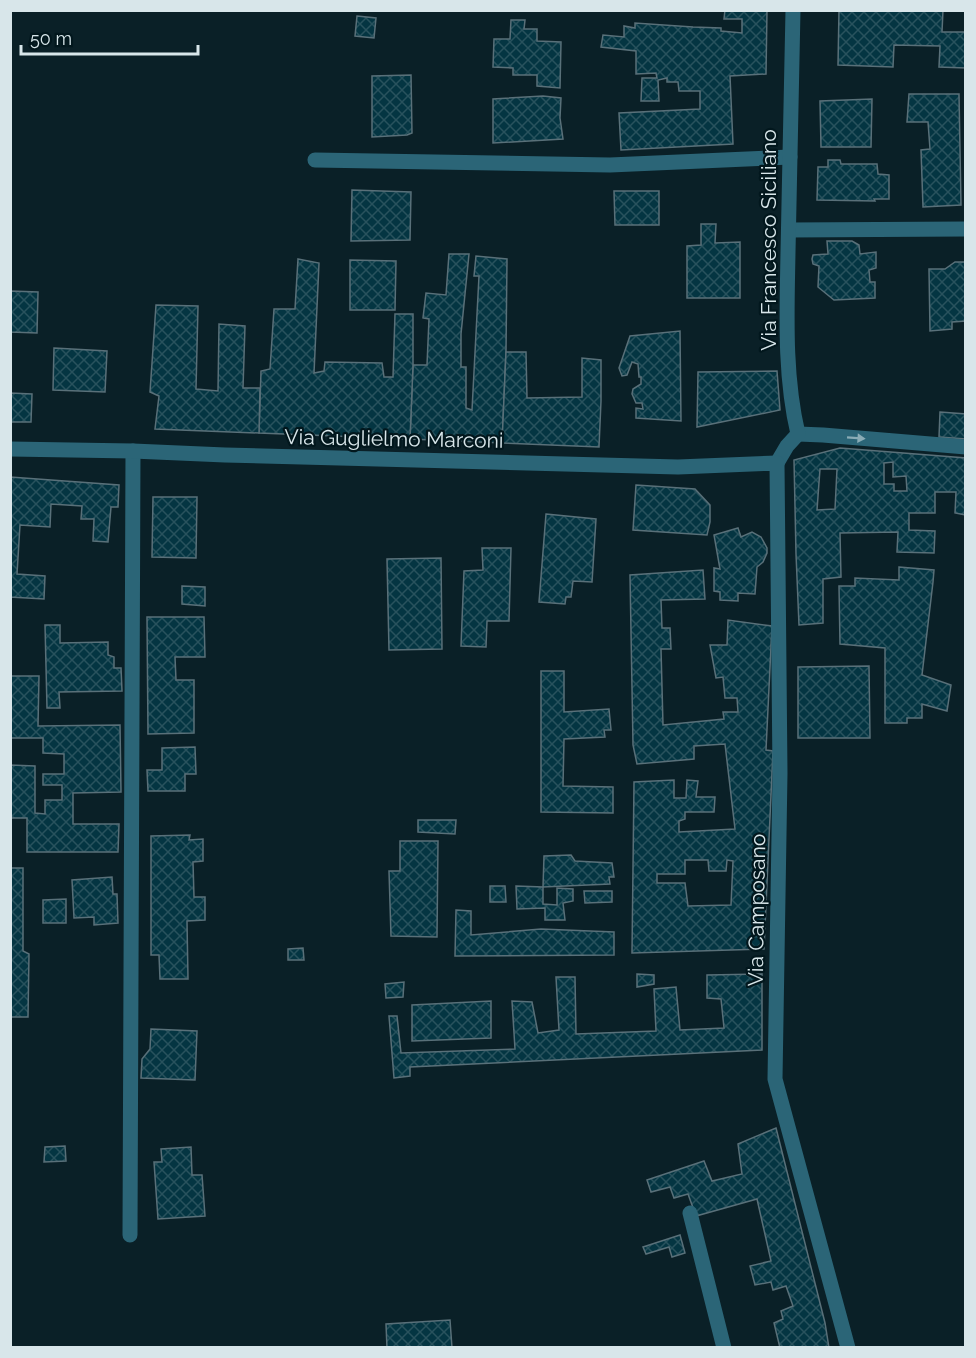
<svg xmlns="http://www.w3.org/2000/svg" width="976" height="1358" font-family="Raleway,sans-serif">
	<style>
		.building { fill: url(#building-cross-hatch); stroke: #597079; stroke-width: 1.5; fill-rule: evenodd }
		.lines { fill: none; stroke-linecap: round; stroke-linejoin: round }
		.minor { stroke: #2b6577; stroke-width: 15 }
		.tertiary { stroke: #2b6577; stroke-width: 15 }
		.oneway { fill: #8aacb6 }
		.labels { text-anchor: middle; stroke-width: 4.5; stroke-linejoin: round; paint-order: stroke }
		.street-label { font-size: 21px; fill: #d8e6ea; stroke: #02171d }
	</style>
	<defs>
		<pattern id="building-cross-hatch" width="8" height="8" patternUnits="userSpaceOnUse" patternTransform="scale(1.5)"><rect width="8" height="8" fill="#043542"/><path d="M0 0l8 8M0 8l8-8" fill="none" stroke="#28525d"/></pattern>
	</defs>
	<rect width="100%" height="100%" fill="#0a2027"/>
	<g class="building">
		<path d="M725 10H767L766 74 730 76 733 144 621 150 619 113 700 109V91H679L678 82H667V78L658 80 659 101H641L642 78H657L656 73 636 74V51L601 47 603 35 624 37V26L635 28V23L693 27 721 28V31L742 33V19H724Z"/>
		<path d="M839 10H943L942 32H966V68L939 67 940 46 894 45 893 67 838 65Z"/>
		<path d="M357 16 376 18 374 38 355 36Z"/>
		<path d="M511 20H525L524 29H537V41L561 42 560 88 537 86V75H513V68L493 67 494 39H510Z"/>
		<path d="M411 75 412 133 407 135 372 137V76Z"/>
		<path d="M909 94H959L961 205 923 207 921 150 930 149 928 122H907Z"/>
		<path d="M543 96 561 98 560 118 563 139 493 143V99Z"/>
		<path d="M872 99 871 147H821L820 101Z"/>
		<path d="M828 160H840L841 164H877L878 174 889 175V199H874L875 201 817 200 818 167H828Z"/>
		<path d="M352 190 411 192 410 240 351 241Z"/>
		<path d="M614 191H659V225H615Z"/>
		<path d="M701 224H716L715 243 740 242V298H687V246L701 245Z"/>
		<path d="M827 241H852L859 245 860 254 876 252V268L869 270 870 282H875V298L834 300 818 287 819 266 813 264 812 259 813 255 828 254Z"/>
		<path d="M449 254H469L461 334V367H466V408L472 410 479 276H474L476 256 507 259 506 352 502 443 410 439 413 365H427L429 319 423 318 426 293 446 295Z"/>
		<path d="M298 259 319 263 314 373 324 371 325 362 382 363 384 377H393L395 314H413V365L410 439 259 433 261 371 270 369 274 309H295Z"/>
		<path d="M350 260 396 261 395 310H350Z"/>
		<path d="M955 262H966V321L952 322V329L930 331 929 269H945Z"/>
		<path d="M10 291 38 292 37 333 10 332Z"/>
		<path d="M156 305 198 306 196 389 218 391 219 324 245 326 243 388H260L259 433 155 429 159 396 150 392Z"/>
		<path d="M680 331 681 421 636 418V408L643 409 642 403H636L632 394 633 389 641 384V377H639L638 364 632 362 627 375 622 376 619 368 630 336Z"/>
		<path d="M54 348 107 351 105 392 53 390Z"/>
		<path d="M506 352H526L527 398 582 397V358L601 360V401L599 447 502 443Z"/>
		<path d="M777 371 780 410 697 427 698 372Z"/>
		<path d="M10 393 32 394 31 422H10Z"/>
		<path d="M940 412 966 414V439L939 437Z"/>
		<path d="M840 448 966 458V515L955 513 956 492H935V513H909V530L935 531 934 553 897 552 898 532 840 533 841 577 823 579V623L799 625 796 554 794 460ZM893 462V477L906 476 907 491H894V484H884V463ZM820 469H837L835 509 817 510Z"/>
		<path d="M10 477 119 485 118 507H111L108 542 93 541 94 519H81L82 506 51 504 50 527 20 525 17 574 45 576 44 599 10 597Z"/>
		<path d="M636 485 695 489 710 505V522L707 535 633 530Z"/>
		<path d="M153 497H197L196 558 152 557Z"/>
		<path d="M546 514 596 519 592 582 573 581 571 597H566L565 604 539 602Z"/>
		<path d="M738 528 741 537 752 532 761 537 767 548V553L763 562 757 567 755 594 738 593V601L720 600V592L714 591V568L720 569 714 535Z"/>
		<path d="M482 548H511L509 621H487L486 647 461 646 464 571 483 570Z"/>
		<path d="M441 558 442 649 389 650 387 559Z"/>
		<path d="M899 567 934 570 933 582 922 675 951 685 947 711 922 704V718H907V723H885V648L840 644 839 586H855V578L899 580Z"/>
		<path d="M703 570 705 599 661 600 662 628H670L671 649H661L663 725 724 719 723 712H738L737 698H725L723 677 716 678 710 645H727L728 620 772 626 766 750 773 751 764 949 632 953 634 782 674 780V798H686L687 780 698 781 696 797H715L714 812H685V819L679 821V832L735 829 725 744 694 746V759L637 764 633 745 630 575ZM685 860H708L709 871H726L727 860 733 861 731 905 688 906 685 883H657V874H685Z"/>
		<path d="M182 586 205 587V606L182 604Z"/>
		<path d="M147 617H204L205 657H175L176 680H194V733L148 734Z"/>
		<path d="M45 625H60V643L108 642V655L114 657V668H121L122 691 59 692 60 708H47Z"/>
		<path d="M869 666 870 738H798V667Z"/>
		<path d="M541 671H564V712L609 709 611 730H604L605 737 564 739 563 786 613 787V813L541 812Z"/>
		<path d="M10 676H39L38 726 120 725 121 792 73 793V824H119L118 852H27V818H10V765L35 766V813L45 814V800H62V785H43V774H64V754L43 753V738H10Z"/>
		<path d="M195 747 196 774H185V791H148L147 770H162V748Z"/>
		<path d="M418 820H456L455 834 418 832Z"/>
		<path d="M190 835 189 840 203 839V861L193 862 194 897H205V920L187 921 188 979H160L159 955H151V836Z"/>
		<path d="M400 841H438L437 937 391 936 389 871H400Z"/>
		<path d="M571 855 575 861 612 863 614 877H609L610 884 543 887 544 856Z"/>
		<path d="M10 868H23V951L29 954 28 1017H10Z"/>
		<path d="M112 877 113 894H117L118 923 94 925V917L74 918 72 880Z"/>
		<path d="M490 886H505L506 902H490Z"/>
		<path d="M516 886 543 887V904L557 905V888L573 889V901L563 903 565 920H545V908L517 909Z"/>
		<path d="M584 891H612V902L585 903Z"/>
		<path d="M66 899V923H43V900Z"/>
		<path d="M456 910 471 911V935L541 929 614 932V955L455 956Z"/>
		<path d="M303 948 304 960H288V949Z"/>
		<path d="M637 974 654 975V984L637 987Z"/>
		<path d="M762 974V1050L410 1067V1076L394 1078 389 1016H397L401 1053 515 1049 512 1001 532 1002 538 1033 559 1030 556 977H575L576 1034 656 1031 654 989 676 987 680 1030 724 1028 721 999 707 998V975Z"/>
		<path d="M404 982 403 997 386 998 385 984Z"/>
		<path d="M491 1001V1038L412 1041V1005Z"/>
		<path d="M151 1029 197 1031 195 1080 141 1078 142 1059 150 1049Z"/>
		<path d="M776 1128 825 1323 829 1348H780L774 1323 783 1319 781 1311 793 1306 786 1286 773 1290 771 1282 755 1285 750 1266 771 1261 757 1199 696 1216 688 1194 674 1198 670 1187 651 1192 647 1180 704 1161 712 1181 742 1174 738 1144Z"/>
		<path d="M65 1146 66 1161 44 1162 45 1147Z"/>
		<path d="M191 1147 192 1175H202L205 1216 158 1219 154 1162H162L161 1149Z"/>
		<path d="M680 1235 685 1253 672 1257 669 1247 646 1254 643 1247Z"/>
		<path d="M450 1320 452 1348H387L386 1324Z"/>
	</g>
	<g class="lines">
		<g class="minor">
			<path d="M315 160 610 165 790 157"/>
			<path d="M789 230 966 229"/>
			<path d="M798 434 823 435 966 447"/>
			<path d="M777 463 787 446 798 434C784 375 787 312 788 252 789 172 791 91 793 10"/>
			<path d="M690 1213 724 1348"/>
			<path d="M130 1235 133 451"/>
		</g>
		<path class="tertiary" d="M10 449 133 451 225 455 678 467 777 463 780 773 775 1079 848 1348"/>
	</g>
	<defs><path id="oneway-solid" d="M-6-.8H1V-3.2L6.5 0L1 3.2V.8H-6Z" transform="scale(1.5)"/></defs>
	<use class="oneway" href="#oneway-solid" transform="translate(856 438) rotate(4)"/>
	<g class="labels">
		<g class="street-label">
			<text transform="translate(769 240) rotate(-90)" y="7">Via Francesco Siciliano</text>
			<text transform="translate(394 439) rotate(1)" y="7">Via Guglielmo Marconi</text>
			<text transform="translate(757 910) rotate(-89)" y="7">Via Camposano</text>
		</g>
	</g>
	<rect width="976" height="1358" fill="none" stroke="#d8e6ea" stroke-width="24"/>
	<path d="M21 45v9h177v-9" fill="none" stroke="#d8e6ea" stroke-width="3"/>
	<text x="30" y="45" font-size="18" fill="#d8e6ea" stroke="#02171d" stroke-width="4.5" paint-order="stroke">50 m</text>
</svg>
